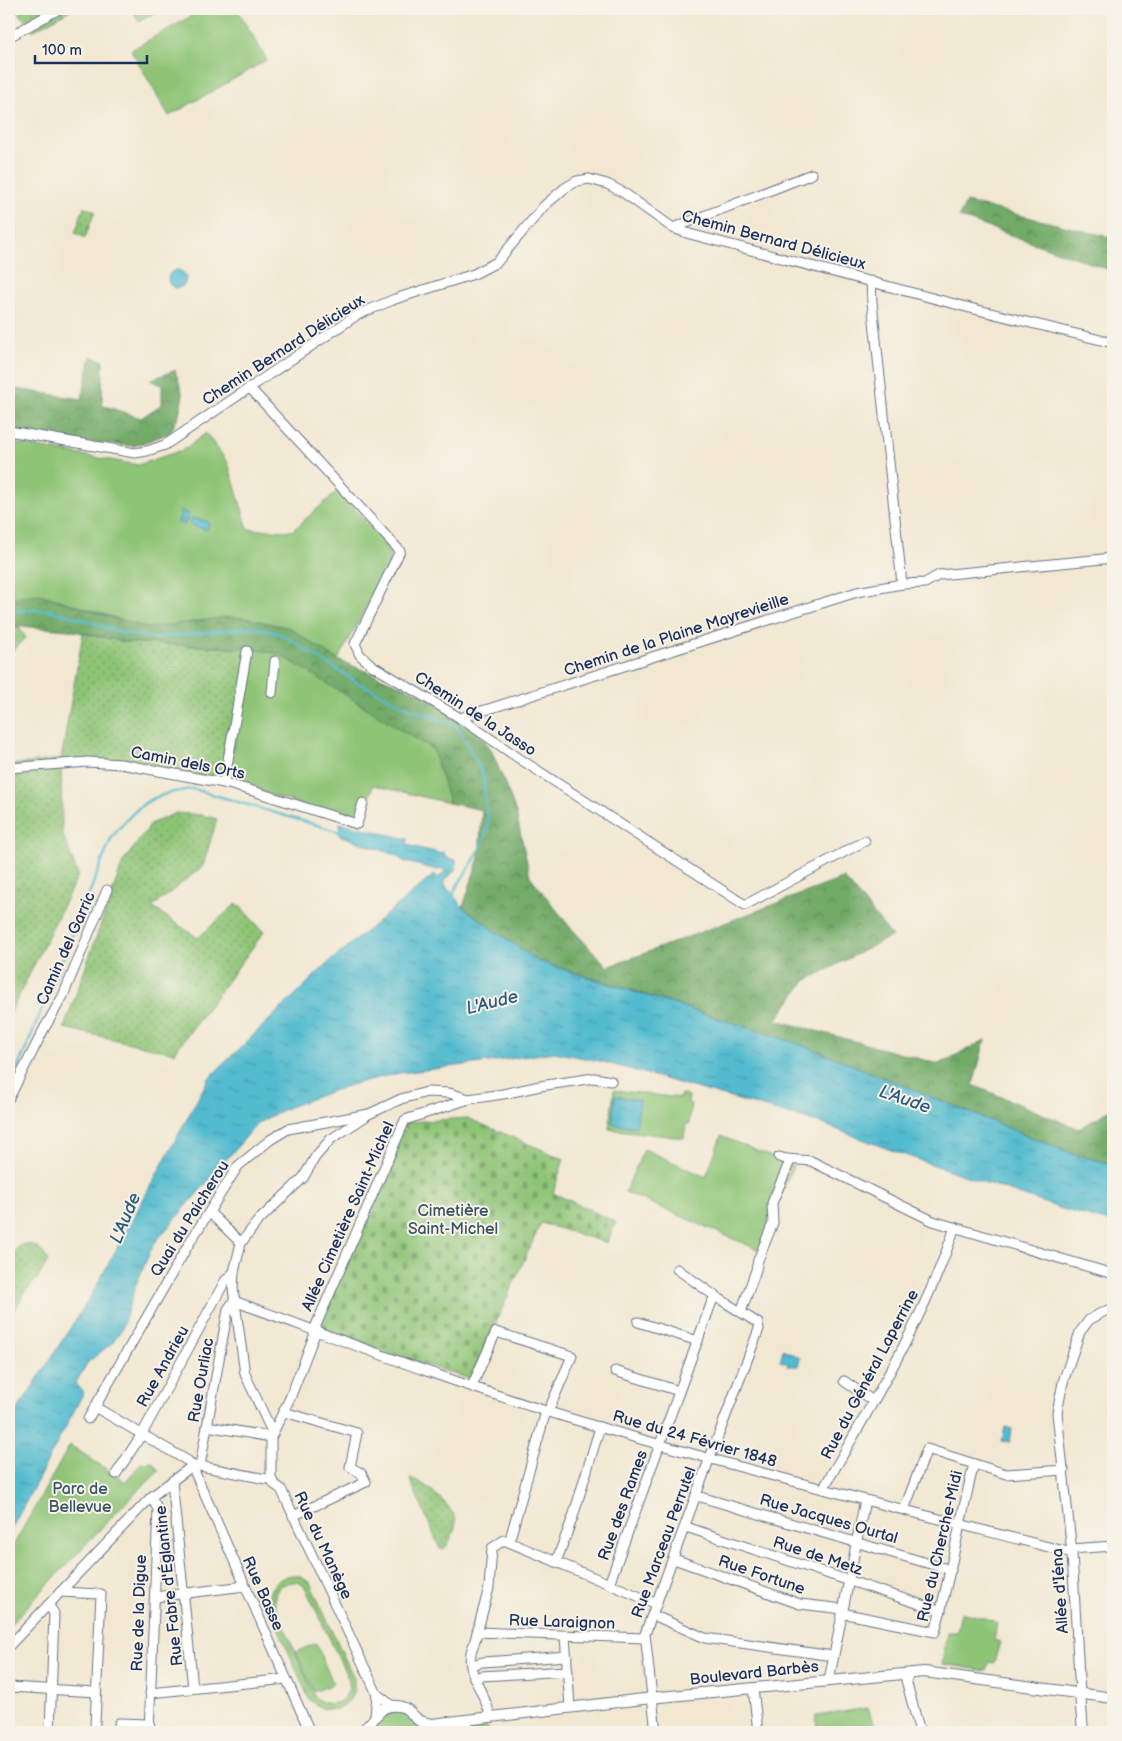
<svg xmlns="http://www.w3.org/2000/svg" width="1122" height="1741" font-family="'Balsamiq Sans',sans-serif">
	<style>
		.grass { fill: url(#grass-dots); stroke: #547a6a }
		.forest { fill: url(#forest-crowns); stroke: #466c62 }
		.cemetery { fill: url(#cemetery-stones); stroke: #547a6a }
		.green { fill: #8ec476; stroke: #547a6a; fill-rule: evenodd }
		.water { fill: url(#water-ripples); stroke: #367596 }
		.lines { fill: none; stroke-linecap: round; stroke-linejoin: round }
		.stream { stroke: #52bbcf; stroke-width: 2.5 }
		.minor-casing { stroke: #667087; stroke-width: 11 }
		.major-casing { stroke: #667087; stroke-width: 12 }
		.minor { stroke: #fff; stroke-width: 9 }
		.major { stroke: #fff; stroke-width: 10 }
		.labels { text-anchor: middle; stroke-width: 4; stroke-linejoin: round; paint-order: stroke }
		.street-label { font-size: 16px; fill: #1b2f5e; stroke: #f7f3e8 }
		.park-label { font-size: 16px; fill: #385464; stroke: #f7f3e8 }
		.water-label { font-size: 18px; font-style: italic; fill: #2c5980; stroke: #f7f3e8 }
	</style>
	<defs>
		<pattern id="grass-dots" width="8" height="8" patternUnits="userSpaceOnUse" patternTransform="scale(1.25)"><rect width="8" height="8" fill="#8ec476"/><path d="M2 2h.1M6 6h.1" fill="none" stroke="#73a064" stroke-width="1.8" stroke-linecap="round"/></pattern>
		<pattern id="forest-crowns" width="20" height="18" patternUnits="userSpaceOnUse" patternTransform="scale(1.25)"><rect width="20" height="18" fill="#72aa67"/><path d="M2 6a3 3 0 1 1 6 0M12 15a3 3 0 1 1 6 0" fill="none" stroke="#5d8b58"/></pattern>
		<pattern id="cemetery-stones" width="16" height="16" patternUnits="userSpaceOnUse" patternTransform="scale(1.25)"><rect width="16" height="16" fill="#8ec476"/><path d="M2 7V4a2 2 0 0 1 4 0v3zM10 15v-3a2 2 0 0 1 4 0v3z" fill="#73a064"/></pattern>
		<pattern id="water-ripples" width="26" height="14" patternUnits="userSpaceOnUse" patternTransform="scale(1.25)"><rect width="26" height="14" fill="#52bbcf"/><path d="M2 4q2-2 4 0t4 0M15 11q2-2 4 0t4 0" fill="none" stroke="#4398ab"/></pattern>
	</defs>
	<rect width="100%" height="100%" fill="#f7f3e8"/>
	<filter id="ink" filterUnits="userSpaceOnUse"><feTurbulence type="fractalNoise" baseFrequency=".02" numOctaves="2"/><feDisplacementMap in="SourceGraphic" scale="10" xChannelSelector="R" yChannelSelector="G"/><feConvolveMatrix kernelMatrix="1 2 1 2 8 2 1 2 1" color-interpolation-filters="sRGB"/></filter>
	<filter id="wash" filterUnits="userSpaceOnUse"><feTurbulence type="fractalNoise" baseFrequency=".0096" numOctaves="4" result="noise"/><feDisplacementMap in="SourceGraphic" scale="20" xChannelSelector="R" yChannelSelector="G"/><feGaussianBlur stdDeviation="1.12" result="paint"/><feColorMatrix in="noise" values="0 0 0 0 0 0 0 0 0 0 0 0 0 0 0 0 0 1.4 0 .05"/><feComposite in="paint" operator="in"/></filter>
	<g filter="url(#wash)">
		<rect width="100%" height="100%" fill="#f2e8d2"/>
		<g class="grass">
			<path d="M17 9H72L33 31 16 10Z"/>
			<path d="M84 207 95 211 85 238 75 233Z"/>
			<path d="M18 626 26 638 9 654V627Z"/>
			<path d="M83 633 125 642 251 649 227 781 175 773 61 759 62 832 78 875 9 1016V765L61 759Z"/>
			<path d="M176 813 202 815 217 819 203 866 152 907 198 938 237 903 264 932 174 1053 64 1028 123 862 152 823Z"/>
			<path d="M23 1244C35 1243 43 1251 48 1261L37 1279 25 1292 11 1316 9 1317V1255Z"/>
			<path d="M411 1478C424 1482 454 1507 456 1521 456 1528 449 1544 444 1549H440L410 1480Z"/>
		</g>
		<g class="forest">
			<path d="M966 202 1113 238V271L959 217Z"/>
			<path d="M91 356 103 361 102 405 141 418 162 404V385L150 380 175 370 183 395 179 415 170 433 134 446 67 441 9 431V388L82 399Z"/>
			<path d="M40 594 119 620 227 617 246 618 290 628 338 660 422 694 469 722 491 749 508 791 516 813 530 876 569 926 608 967 844 878 892 936 805 981 776 1020 939 1064 985 1040 973 1085 1079 1129 1113 1108V1164L1075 1155 805 1046 609 983 537 961 463 907 479 857 482 810 449 803 433 750 279 654 251 649 125 642 69 630 18 626 9 627V597Z"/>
		</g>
		<path class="cemetery" d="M467 1118 564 1159 553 1193 616 1222 607 1243 541 1223 470 1379 391 1354 321 1327 319 1323 407 1122Z"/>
		<g class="green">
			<path d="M132 9H161L139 22Z"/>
			<path d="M204 9H237L267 60 169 116 131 50Z"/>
			<path d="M206 433 228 463 248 529 292 531 339 490 390 550 389 563 338 660 290 628 246 618 227 617 148 628 40 594 9 597V442L138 465 185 449Z"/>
			<path d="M251 649 279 654 314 675 433 750 449 803 373 785 362 824 227 781Z"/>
			<path d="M614 1090 680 1098 681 1094 689 1096 688 1103 691 1104 689 1124H686L684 1138 609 1129Z"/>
			<path d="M721 1136 793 1166 774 1212 761 1251 625 1192 644 1149 706 1177Z"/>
			<path d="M70 1445 126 1482 141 1463 152 1462 159 1471 123 1505 9 1626V1553Z"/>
			<path d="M291 1575 300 1576 310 1583 354 1678C358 1708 329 1720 309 1699L269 1607C266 1590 275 1579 291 1575ZM292 1582H298L305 1587 349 1680C351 1703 329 1711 314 1696L275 1605C273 1592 279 1584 292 1582Z"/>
			<path d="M961 1612 995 1621 997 1623 994 1640 1000 1642 994 1663 989 1662 987 1671 942 1664 947 1632H957Z"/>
			<path d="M316 1643 333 1684 314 1692 296 1652Z"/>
			<path d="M868 1708 876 1732H817L816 1716Z"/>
			<path d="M393 1710C407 1711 409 1720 419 1727 435 1737 469 1728 486 1726L492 1732H367L382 1716Z"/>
		</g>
		<g class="water">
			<circle cx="177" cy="279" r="9"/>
			<path d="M181 511 189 514 185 525 178 523Z"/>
			<path d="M192 518 209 522 207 530 190 525Z"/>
			<path d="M340 823 408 839 407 845 439 853 444 852 445 857 456 860V869L443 883 463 907 537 961 805 1046 1075 1155 1113 1164V1223L1065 1210 899 1153 820 1123 604 1062 554 1052 482 1063 400 1073 364 1081 335 1090 284 1109 258 1123 153 1245 135 1287 122 1329 111 1344 88 1362 75 1384 84 1392 9 1534V1423L91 1296 209 1078 328 963 435 874 438 878 445 872 443 868 438 870 405 862 395 855 339 835Z"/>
			<path d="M615 1096 640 1100 636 1127 612 1124Z"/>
			<path d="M783 1349 800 1358 798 1366H787L788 1363 780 1361Z"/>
			<path d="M1005 1427 1012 1429 1010 1442 1002 1441Z"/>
		</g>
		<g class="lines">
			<g class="stream">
				<path d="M9 611 47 610 82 619 123 633 155 638 254 627 283 635 355 681 410 709 457 726 483 774 488 828 477 855 454 891V899"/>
				<path d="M9 1088 25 1051 112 837C138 804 151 793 194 789L340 832"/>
			</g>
		</g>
	</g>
	<g filter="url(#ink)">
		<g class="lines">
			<defs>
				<g id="minor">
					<path d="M9 37 59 9"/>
					<path d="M673 228 812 174"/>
					<path d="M249 387 400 551 355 644 360 655 373 666 460 718 520 759 745 905 865 841"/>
					<path d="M9 431 135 453 147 451 165 445 357 315 395 299 474 274 497 262 544 206 565 188 577 181 589 179 607 184 624 193 673 228 690 234 970 308 1113 343"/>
					<path d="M902 584 925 583 939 575 1113 558"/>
					<path d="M272 693 275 661"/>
					<path d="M460 718 857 592 902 584 872 302 871 281"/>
					<path d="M9 768 88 762 121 764 224 783 253 791 357 824 363 803"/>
					<path d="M224 783 247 651"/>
					<path d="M9 1098 44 1029 63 996 107 890"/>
					<path d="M779 1157C790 1161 800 1159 811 1161L933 1221 1113 1274"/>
					<path d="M209 1212 241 1243"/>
					<path d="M741 1312 756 1270 758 1260 773 1223 772 1203 790 1161"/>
					<path d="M638 1322 698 1341"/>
					<path d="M314 1330 405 1120 469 1099"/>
					<path d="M615 1371 679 1391"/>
					<path d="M844 1381 873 1401"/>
					<path d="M472 1386 496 1332 572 1356 548 1412"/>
					<path d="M95 1407 188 1461 192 1466H200L266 1479 271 1478"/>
					<path d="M284 1412 357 1433 350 1467 361 1473 366 1482 293 1516"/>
					<path d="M88 1419 190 1242 238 1166 270 1140 288 1129 369 1114 401 1099 427 1092 449 1093 469 1099 503 1094 540 1086 594 1078 611 1081"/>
					<path d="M207 1426 271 1437"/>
					<path d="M273 1434 245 1374 233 1288 234 1272 241 1243 257 1222 303 1178 316 1156 331 1139 365 1117"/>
					<path d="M200 1466 228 1309 234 1301C339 1339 443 1379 549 1412 722 1465 897 1508 1072 1553"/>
					<path d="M116 1474 142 1434 225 1281 234 1272"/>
					<path d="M271 1478 274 1484 281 1489 377 1694 391 1705"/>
					<path d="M271 1478V1437L290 1398 316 1331"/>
					<path d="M172 1481 193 1688"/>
					<path d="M823 1489C872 1404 924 1320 955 1227"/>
					<path d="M697 1496 951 1570"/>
					<path d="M904 1510 927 1449 1006 1474 1064 1470"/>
					<path d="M686 1527 941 1611"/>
					<path d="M509 1542 546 1411"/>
					<path d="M1071 1549 1113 1546"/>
					<path d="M674 1559 800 1604 843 1609"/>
					<path d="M556 1562 573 1517 600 1427"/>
					<path d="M609 1584 711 1304 715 1296"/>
					<path d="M60 1592 101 1594 95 1724"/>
					<path d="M155 1597 245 1586"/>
					<path d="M48 1605 54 1613 50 1732"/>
					<path d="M842 1613 935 1632C950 1577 960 1520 974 1464"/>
					<path d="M653 1615 705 1638 833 1656"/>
					<path d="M477 1632 645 1638"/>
					<path d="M565 1636 570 1707"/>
					<path d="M9 1646 151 1497 192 1466 310 1732"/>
					<path d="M471 1665 483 1662 567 1656"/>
					<path d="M909 1674 906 1680 920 1732"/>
					<path d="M474 1678 481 1676 568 1671"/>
					<path d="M829 1680 865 1500"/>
					<path d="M9 1687 96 1692"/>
					<path d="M753 1688 758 1732"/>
					<path d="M150 1693 286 1679"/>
					<path d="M1080 1694 1072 1553 1057 1413 1063 1382 1080 1332 1089 1320 1103 1312 1113 1308"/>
					<path d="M375 1716 377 1694"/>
					<path d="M490 1716C486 1692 461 1669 474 1644L489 1588 492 1548 504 1540 657 1604"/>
					<path d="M119 1723 149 1724"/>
					<path d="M149 1732 158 1509 151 1497"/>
					<path d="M656 1732 645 1634 709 1460 759 1329 758 1323 715 1296 677 1269"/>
				</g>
				<g id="major">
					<path d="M1080 1694 1083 1732"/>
					<path d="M358 1732C377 1726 375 1700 402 1707 410 1709 413 1717 420 1721 423 1722 428 1723 432 1724L660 1697 924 1672 1113 1698"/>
				</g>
			</defs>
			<use href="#minor" class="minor-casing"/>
			<use href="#major" class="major-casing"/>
			<use href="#minor" class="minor"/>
			<use href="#major" class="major"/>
		</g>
	</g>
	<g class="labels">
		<g class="street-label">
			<text transform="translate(774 239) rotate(15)" y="6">Chemin Bernard Délicieux</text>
			<text transform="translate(283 349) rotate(-33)" y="6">Chemin Bernard Délicieux</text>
			<text transform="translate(676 634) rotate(-18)" y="6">Chemin de la Plaine Mayrevieille</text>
			<text transform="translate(476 713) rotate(33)" y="6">Chemin de la Jasso</text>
			<text transform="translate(188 762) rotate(11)" y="6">Camin dels Orts</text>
			<text transform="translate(65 948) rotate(-66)" y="6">Camin del Garric</text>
			<text transform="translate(347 1216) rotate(-66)" y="6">Allée Cimetière Saint-Michel</text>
			<text transform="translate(189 1218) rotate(-58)" y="6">Quai du Paicherou</text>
			<text transform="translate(162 1366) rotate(-61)" y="6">Rue Andrieu</text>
			<text transform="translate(869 1374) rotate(-62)" y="6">Rue du Général Laperrine</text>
			<text transform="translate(200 1380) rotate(-80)" y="6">Rue Ourliac</text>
			<text transform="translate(695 1438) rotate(16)" y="6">Rue du 24 Février 1848</text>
			<text transform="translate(622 1505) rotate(-70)" y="6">Rue des Rames</text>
			<text transform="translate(829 1518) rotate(16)" y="6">Rue Jacques Ourtal</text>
			<text transform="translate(663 1542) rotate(-70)" y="6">Rue Marceau Perrutel</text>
			<text transform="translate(324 1545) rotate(65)" y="6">Rue du Manège</text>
			<text transform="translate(939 1546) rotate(-77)" y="6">Rue du Cherche-Midi</text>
			<text transform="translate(818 1555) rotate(18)" y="6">Rue de Metz</text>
			<text transform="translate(762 1574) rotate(19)" y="6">Rue Fortune</text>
			<text transform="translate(168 1586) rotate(-96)" y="6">Rue Fabre d'Églantine</text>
			<text transform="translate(1059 1591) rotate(-94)" y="6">Allée d'Iéna</text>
			<text transform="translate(264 1593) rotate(66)" y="6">Rue Basse</text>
			<text transform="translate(138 1613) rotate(-88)" y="6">Rue de la Digue</text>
			<text transform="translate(562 1621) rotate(2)" y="6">Rue Laraignon</text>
			<text transform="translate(754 1672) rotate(-6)" y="6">Boulevard Barbès</text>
		</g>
		<g class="park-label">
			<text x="453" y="1216">Cimetière<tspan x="453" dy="18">Saint-Michel</tspan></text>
			<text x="80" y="1494">Parc de<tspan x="80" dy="18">Bellevue</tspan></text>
		</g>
		<g class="water-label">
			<text transform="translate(492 1002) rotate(-14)" y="6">L'Aude</text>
			<text transform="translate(905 1099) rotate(19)" y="6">L'Aude</text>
			<text transform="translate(125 1218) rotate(-67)" y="6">L'Aude</text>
		</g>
	</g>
	<rect width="1122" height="1741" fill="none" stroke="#f7f3e8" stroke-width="30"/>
	<path d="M35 55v8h112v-8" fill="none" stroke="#1b2f5e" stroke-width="2.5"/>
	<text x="42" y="55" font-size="15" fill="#1b2f5e" stroke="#f7f3e8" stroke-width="4" paint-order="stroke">100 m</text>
</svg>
